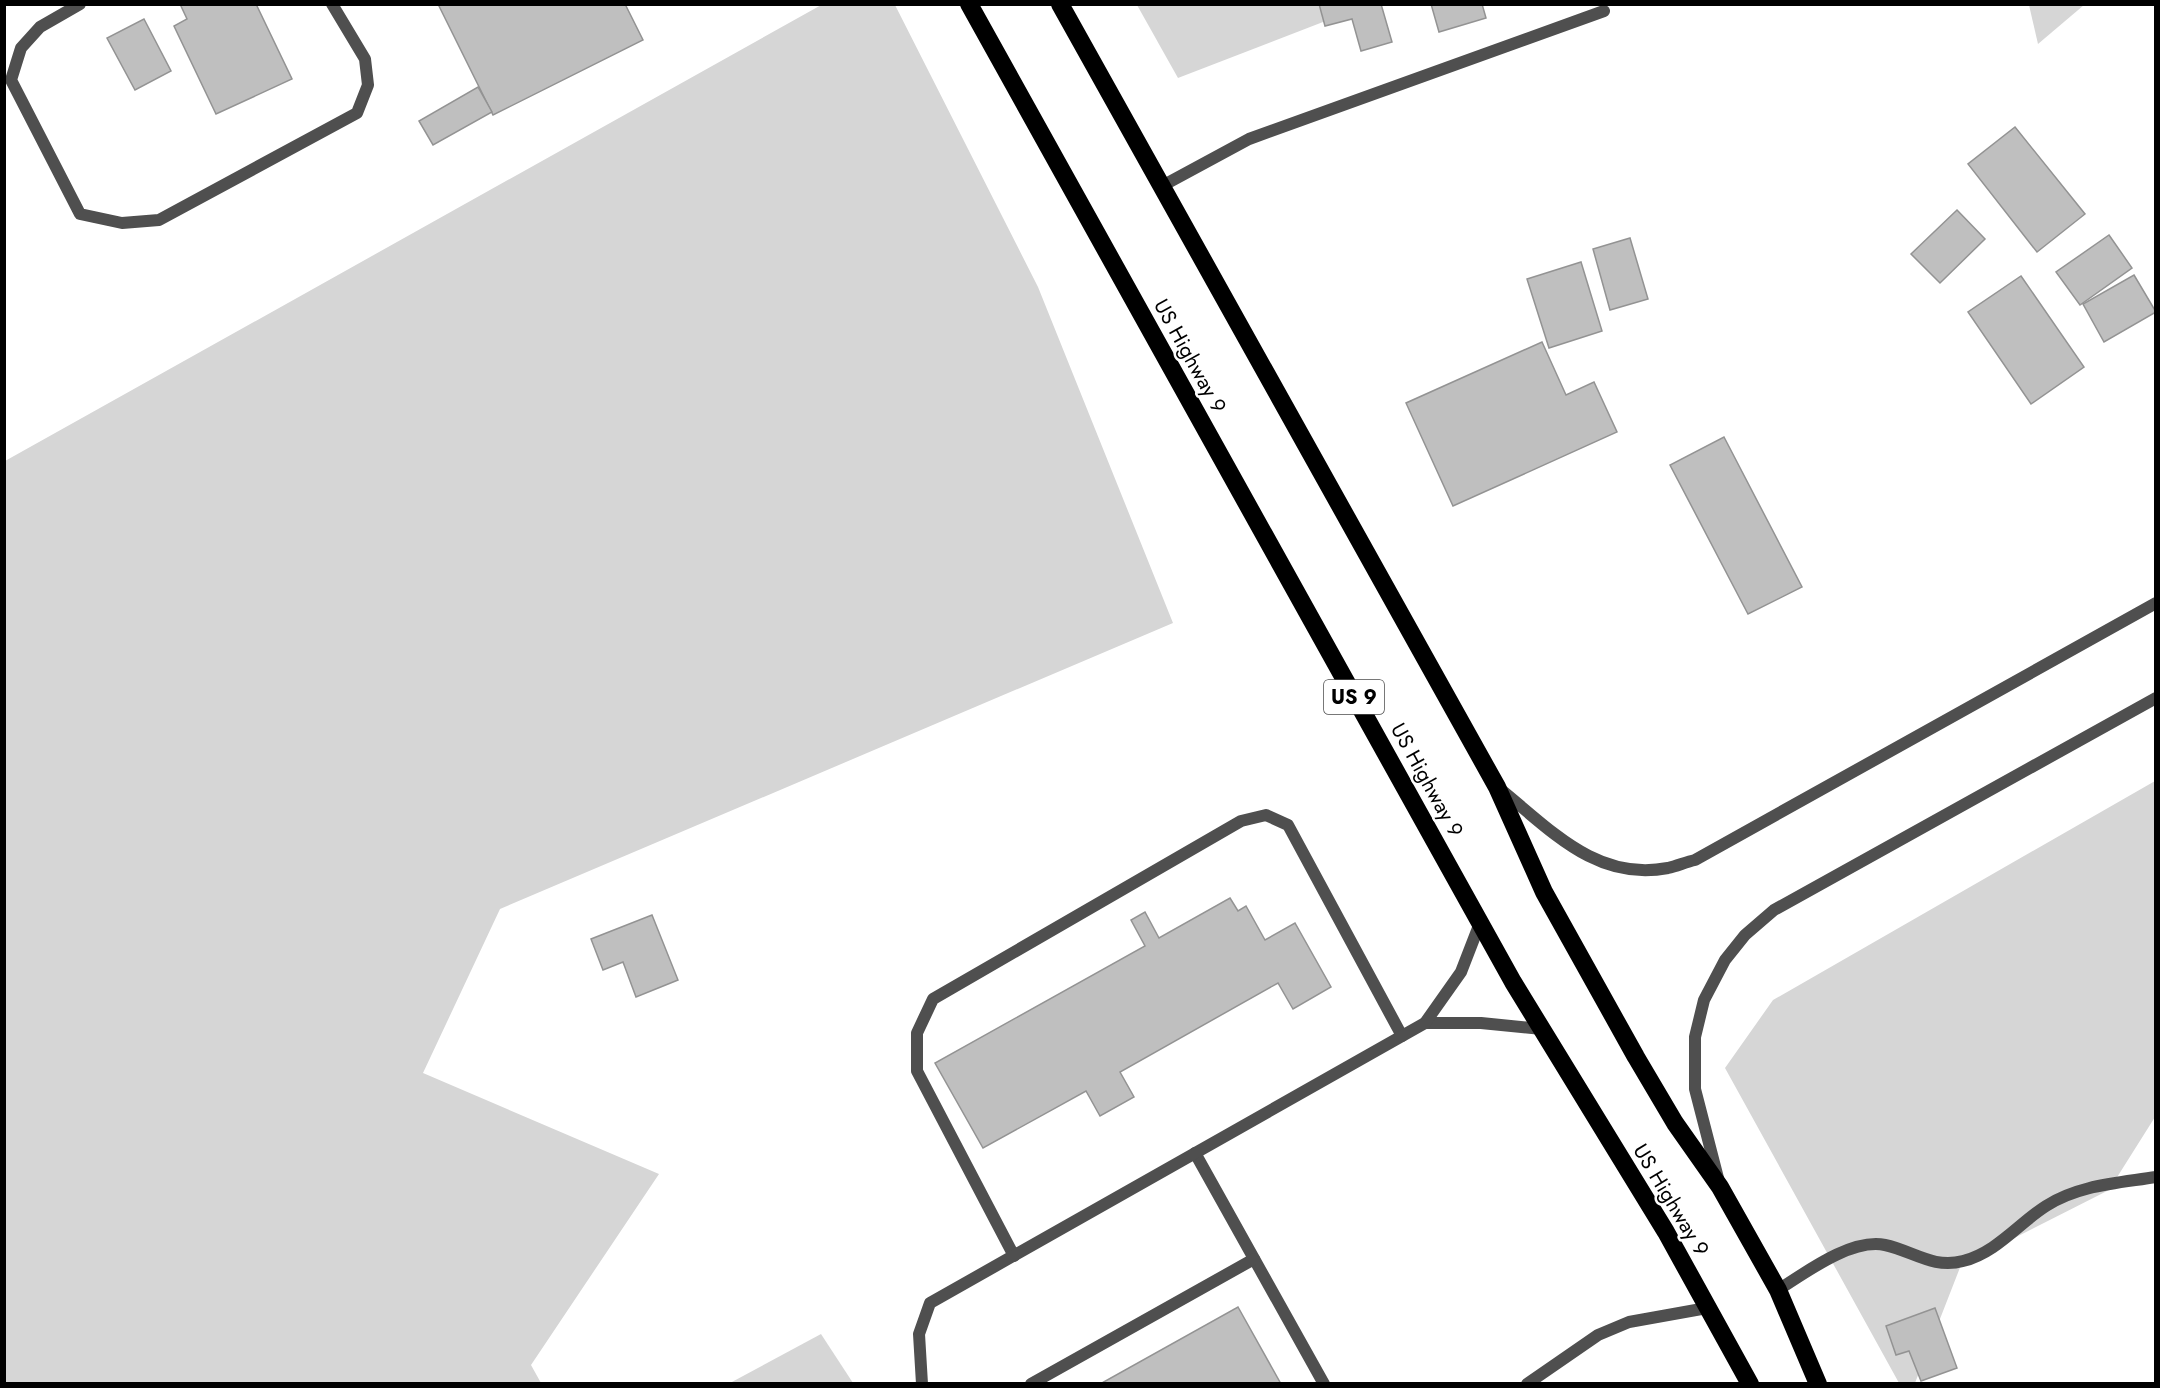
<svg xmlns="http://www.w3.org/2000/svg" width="2160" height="1388" font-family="Jost,sans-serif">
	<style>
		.green { fill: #d6d6d6 }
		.building { fill: #bfbfbf; stroke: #939393; stroke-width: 1.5 }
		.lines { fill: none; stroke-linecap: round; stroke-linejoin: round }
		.lane { stroke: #4f4f4f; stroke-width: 12 }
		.street { stroke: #4f4f4f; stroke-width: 12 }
		.highway { stroke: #000; stroke-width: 18 }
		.labels { text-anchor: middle; stroke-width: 5; stroke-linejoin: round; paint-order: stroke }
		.shield { fill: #fff; stroke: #4c4c4c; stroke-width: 1.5 }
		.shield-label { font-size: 20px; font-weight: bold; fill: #000 }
		.street-label { font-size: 21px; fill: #000; stroke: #fff }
	</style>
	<rect width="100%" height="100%" fill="#fff"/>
	<g class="green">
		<path d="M823 4 895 5 1038 287 1173 623 500 909 423 1073 659 1174 531 1365 541 1383H5V461Z"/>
		<path d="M1137 5H1367L1178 78Z"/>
		<path d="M2029 5V4L2084 5 2038 44Z"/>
		<path d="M2155 781V1117L2109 1190 1961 1265 1915 1383H1899L1725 1068 1773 1000Z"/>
		<path d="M821 1334 853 1383H730Z"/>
	</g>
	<g class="building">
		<path d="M180 4H256L292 79 216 114 174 26 187 19Z"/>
		<path d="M438 4H625L643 40 493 115Z"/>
		<path d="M1319 4H1381L1392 42 1361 51 1352 19 1325 26Z"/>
		<path d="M1431 4H1482L1486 18 1439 32Z"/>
		<path d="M144 19 171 71 135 90 107 38Z"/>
		<path d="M478 87 492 112 433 145 419 121Z"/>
		<path d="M2015 127 2085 214 2037 252 1968 164Z"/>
		<path d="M1957 210 1985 239 1940 283 1911 254Z"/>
		<path d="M2109 235 2132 268 2080 305 2056 272Z"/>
		<path d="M1630 238 1648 299 1610 310 1593 249Z"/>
		<path d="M1581 262 1602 331 1549 348 1527 279Z"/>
		<path d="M2134 275 2156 312 2104 342 2083 304Z"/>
		<path d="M2021 276 2084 367 2031 404 1968 312Z"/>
		<path d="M1542 342 1566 395 1594 382 1617 432 1453 506 1406 403Z"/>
		<path d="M1724 437 1802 587 1748 614 1670 465Z"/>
		<path d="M1230 898 1238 911 1246 906 1265 940 1295 923 1331 987 1293 1009 1278 983 1120 1072 1134 1097 1100 1116 1086 1091 983 1148 935 1063 1145 946 1131 920 1145 912 1159 938Z"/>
		<path d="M652 915 678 980 636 997 623 962 603 970 591 939Z"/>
		<path d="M1238 1307 1281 1384H1100Z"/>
		<path d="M1935 1308 1957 1368 1921 1381 1909 1351 1896 1355 1886 1326Z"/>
	</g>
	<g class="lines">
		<g class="lane">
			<path d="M80 4 40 27 21 48 11 80 80 214 122 223 159 220 357 113 368 85 365 59 332 4"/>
			<path d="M1162 186 1249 139 1604 11"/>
			<path d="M1500 789C1551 830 1597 882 1668 868 1677 866 1686 862 1695 860L2156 603"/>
			<path d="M1425 1023H1481L1542 1029"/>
			<path d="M1195 1153 1324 1384"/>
			<path d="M1718 1178 1695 1089V1037L1704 1000 1725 960 1745 935 1774 910 2156 698"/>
			<path d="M1014 1256 917 1071V1033L933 999 1241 821 1266 815 1288 825 1402 1036"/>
			<path d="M922 1384 919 1334 930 1303 1425 1023 1461 972 1480 923"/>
			<path d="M1031 1384 1254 1259"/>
			<path d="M1527 1384 1598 1335 1629 1322 1707 1308"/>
		</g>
		<path class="street" d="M1778 1290C1805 1273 1851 1238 1885 1245 1913 1251 1933 1269 1963 1261 1996 1253 2019 1223 2046 1206 2078 1185 2119 1183 2156 1177"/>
		<g class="highway">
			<path d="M969 4 1513 982 1666 1232 1750 1384"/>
			<path d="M1060 4 1497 787 1544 892 1636 1057 1675 1123 1720 1187 1778 1290 1818 1384"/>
		</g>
	</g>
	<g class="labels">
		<rect class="shield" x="1324" y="680" width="60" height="34" rx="4.5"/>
		<g class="shield-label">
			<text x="1354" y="704">US 9</text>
		</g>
		<g class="street-label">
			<text transform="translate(1190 356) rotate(61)" y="7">US Highway 9</text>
			<text transform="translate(1427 780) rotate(61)" y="7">US Highway 9</text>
			<text transform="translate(1671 1200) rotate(59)" y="7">US Highway 9</text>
		</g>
	</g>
	<rect width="2160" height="1388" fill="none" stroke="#000000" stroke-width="12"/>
</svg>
